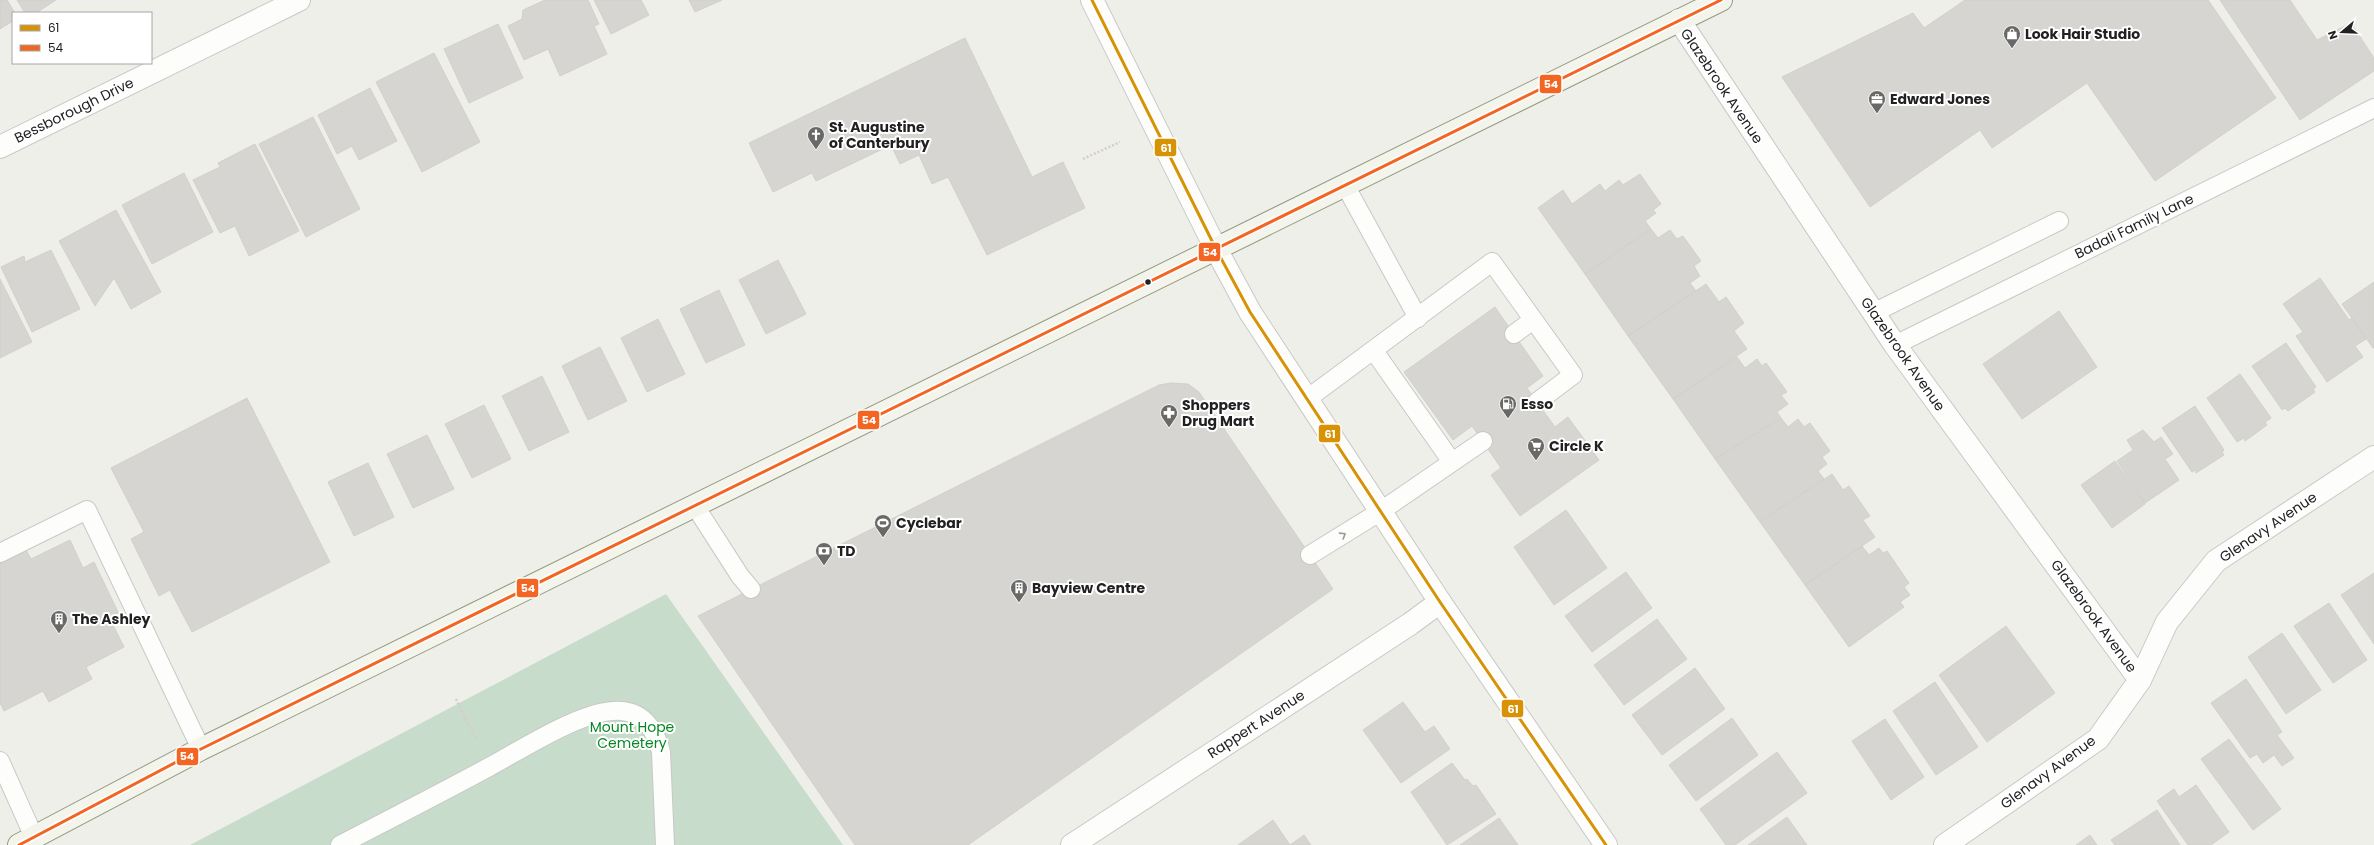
<svg xmlns="http://www.w3.org/2000/svg" width="2374" height="845" font-family="Poppins,sans-serif">
	<style>
		.cemetery { fill: #c7dccb }
		.building { fill: #d6d5d1; stroke: #d2d0cb }
		.lines { fill: none; stroke-linecap: round; stroke-linejoin: round }
		.service-casing { stroke: #c8c8c6; stroke-width: 20 }
		.minor-casing { stroke: #c8c8c6; stroke-width: 24 }
		.secondary-casing { stroke: #959b80; stroke-width: 24 }
		.path { stroke: #d8ccc8; stroke-width: 2.5; stroke-dasharray: 2 2; stroke-linecap: butt }
		.service { stroke: #fdfdfc; stroke-width: 18 }
		.minor { stroke: #fdfdfc; stroke-width: 22 }
		.secondary { stroke: #f3f5ec; stroke-width: 22 }
		.bus-1-casing { stroke: #fff; stroke-width: 6 }
		.bus-2-casing { stroke: #fff; stroke-width: 6 }
		.bus-1 { stroke: #d79205; stroke-width: 3 }
		.bus-2 { stroke: #f26522; stroke-width: 3 }
		.oneway { stroke: #9a9a99 }
		.bus-dot { fill: #212121; stroke: #fff; stroke-width: 1.5 }
		.labels { text-anchor: middle; stroke-width: 4; stroke-linejoin: round; paint-order: stroke }
		.poi-label { font-size: 14px; font-weight: bold; fill: #212121; stroke: #fff; text-anchor: start }
		.street-label { font-size: 14px; fill: #212121; stroke: #fff }
		.park-label { font-size: 14px; fill: #078724; stroke: #fff }
		.line-badge { stroke: #fff; stroke-width: 1.5 }
		.badge-label { font-size: 11px; text-anchor: middle; font-weight: bold; fill: #fff }
	</style>
	<rect width="100%" height="100%" fill="#efefea"/>
	<path class="cemetery" d="M666 594 843 845H190Z"/>
	<g class="building">
		<path d="M0 0H7L15 13H13V21L0 29Z"/>
		<path d="M17 0H56L36 13H25Z"/>
		<path d="M545 0H588L599 24 594 26 607 54 560 76 548 49 524 60 508 26 522 19 523 10Z"/>
		<path d="M594 0H641L649 15 611 34Z"/>
		<path d="M689 0H722L695 12Z"/>
		<path d="M1965 0H2208L2276 98 2155 181 2087 83 1992 148 1980 130 1870 207 1782 77 1913 13 1924 28Z"/>
		<path d="M2220 0H2290L2317 40 2351 23 2374 58V71L2300 120Z"/>
		<path d="M498 24 523 78 469 103 444 49Z"/>
		<path d="M965 38 1032 177 1063 162 1085 208 987 255 948 177 932 184 919 155 900 164 891 145 816 181 812 173 773 192 749 143Z"/>
		<path d="M434 53 480 142 422 172 376 82Z"/>
		<path d="M370 88 397 141 359 160 352 146 337 154 318 115Z"/>
		<path d="M313 117 360 209 306 237 259 144Z"/>
		<path d="M255 144 299 231 249 256 235 226 220 233 193 180 220 167 218 163Z"/>
		<path d="M184 173 213 232 152 264 122 205Z"/>
		<path d="M1640 174 1661 204 1653 210 1656 213 1645 221 1651 229 1585 274 1538 208 1563 190 1572 204 1600 184 1605 191 1619 180 1623 185Z"/>
		<path d="M116 210 161 292 131 309 114 278 95 306 59 241Z"/>
		<path d="M1651 229 1658 238 1670 230 1677 239 1683 236 1701 261 1694 266 1700 276 1690 283 1696 291 1628 336 1585 274Z"/>
		<path d="M51 250 80 309 32 332 1 267 24 256 25 262Z"/>
		<path d="M778 260 806 314 766 334 739 280Z"/>
		<path d="M2320 278 2349 320 2352 318 2366 339 2355 346 2363 357 2327 382 2296 336 2303 332 2283 304Z"/>
		<path d="M0 279 32 342 0 358Z"/>
		<path d="M2374 282V348H2373L2342 304Z"/>
		<path d="M1706 284 1719 302 1726 297 1744 323 1734 331 1747 349 1673 399 1628 336Z"/>
		<path d="M719 290 745 345 706 363 680 309Z"/>
		<path d="M1495 307 1543 376 1527 388 1555 427 1568 417 1599 460 1520 516 1491 475 1501 468 1472 426 1453 440 1404 372Z"/>
		<path d="M2059 311 2097 367 2022 419 1983 364Z"/>
		<path d="M658 319 685 374 647 392 621 338Z"/>
		<path d="M2286 343 2316 387 2313 389 2315 392 2288 411 2285 408 2282 410 2252 366Z"/>
		<path d="M600 347 627 401 588 420 562 366Z"/>
		<path d="M1737 357 1745 368 1757 359 1762 366 1766 363 1787 392 1781 395 1788 404 1777 412 1781 418 1715 459 1673 399Z"/>
		<path d="M2240 374 2271 418 2265 422 2267 425 2245 441 2244 438 2237 442 2207 398Z"/>
		<path d="M542 376 569 432 529 451 502 396Z"/>
		<path d="M1171 383 1188 384 1199 392 1333 589 968 845H855L698 616 1159 385Z"/>
		<path d="M247 398 330 562 192 632 170 590 159 596 131 539 144 532 111 468Z"/>
		<path d="M484 405 511 459 472 478 445 424Z"/>
		<path d="M2195 406 2224 450 2222 452 2224 455 2196 473 2195 470 2192 472 2162 428Z"/>
		<path d="M1781 418 1788 427 1798 419 1804 427 1810 423 1830 451 1822 457 1827 464 1818 471 1824 479 1760 522 1715 459Z"/>
		<path d="M2143 430 2154 442 2161 437 2173 454 2165 459 2179 480 2145 503 2117 461 2133 450 2127 440Z"/>
		<path d="M427 435 454 489 413 508 387 454Z"/>
		<path d="M2115 461 2145 504 2112 528 2081 485Z"/>
		<path d="M368 463 394 517 354 536 328 482Z"/>
		<path d="M1832 474 1843 490 1849 486 1870 516 1863 520 1875 537 1805 585 1760 522Z"/>
		<path d="M1566 510 1607 568 1554 605 1514 547Z"/>
		<path d="M70 540 83 568 94 562 119 614 111 621 124 647 86 667 92 679 49 702 43 691 4 711 0 703V563L26 550 31 559Z"/>
		<path d="M1862 546 1869 555 1879 548 1883 553 1887 551 1909 583 1904 587 1910 595 1900 602 1904 607 1849 647 1805 585Z"/>
		<path d="M1626 572 1652 608 1592 652 1565 616Z"/>
		<path d="M2374 573V644L2341 595Z"/>
		<path d="M2329 603 2367 660 2333 683 2294 626Z"/>
		<path d="M1657 619 1687 659 1624 705 1594 665Z"/>
		<path d="M2006 626 2055 693 1987 742 1939 675Z"/>
		<path d="M2282 633 2321 690 2286 714 2248 657Z"/>
		<path d="M1695 668 1725 709 1662 755 1632 715Z"/>
		<path d="M2246 679 2282 732 2277 735 2294 758 2282 766 2274 755 2263 763 2257 754 2250 758 2211 703Z"/>
		<path d="M1935 682 1978 747 1936 775 1893 711Z"/>
		<path d="M1403 702 1425 732 1434 726 1450 749 1401 783 1363 730Z"/>
		<path d="M1732 718 1758 755 1696 801 1669 765Z"/>
		<path d="M1885 719 1924 777 1891 800 1852 741Z"/>
		<path d="M2229 739 2281 809 2253 830 2201 759Z"/>
		<path d="M1777 752 1807 793 1735 845H1726L1700 809Z"/>
		<path d="M1452 763 1465 780 1467 779 1473 786 1476 785 1496 814 1447 845 1411 792Z"/>
		<path d="M2196 785 2229 832 2211 845H2188L2157 801 2174 789 2179 797Z"/>
		<path d="M2157 810 2180 845H2115L2111 840Z"/>
		<path d="M1787 817 1807 845H1748Z"/>
		<path d="M1499 818 1518 845H1460Z"/>
		<path d="M1273 820 1290 845 1304 835 1311 845H1238Z"/>
		<path d="M2090 835 2097 845H2076Z"/>
	</g>
	<g class="lines">
		<defs>
			<g id="service">
				<path d="M1345 185 1418 318"/>
				<path d="M1873 313 2059 221"/>
				<path d="M1514 334 1533 320"/>
				<path d="M1895 345 2374 108"/>
				<path d="M1374 351 1452 462"/>
				<path d="M1307 399 1492 262 1573 375 1537 402"/>
				<path d="M695 506 740 576 751 589"/>
				<path d="M0 553 87 510 201 749"/>
				<path d="M1310 555 1381 511 1483 441"/>
				<path d="M0 761 34 837"/>
				<path d="M340 845C390 819 439 794 489 767 521 750 586 707 622 711 644 713 656 731 661 752L665 845"/>
			</g>
			<g id="minor">
				<path d="M1092 0 1216 249 1250 312 1440 602 1606 845"/>
				<path d="M1679 20 1895 345 2140 680"/>
				<path d="M0 147 299 0"/>
				<path d="M1072 845 1410 624 1440 602"/>
				<path d="M1945 845 2098 739 2140 680 2167 622 2216 561 2374 457"/>
			</g>
			<path id="secondary" d="M19 845 201 749 1721 0"/>
		</defs>
		<use href="#service" class="service-casing"/>
		<use href="#minor" class="minor-casing"/>
		<use href="#secondary" class="secondary-casing"/>
		<g class="path">
			<path d="M1083 159 1120 142"/>
			<path d="M456 699 466 720"/>
			<path d="M466 719 477 740"/>
		</g>
		<use href="#service" class="service"/>
		<use href="#minor" class="minor"/>
		<use href="#secondary" class="secondary"/>
		<defs>
			<path id="bus-1" d="M1092 0 1216 249 1250 312 1440 602 1606 845"/>
			<path id="bus-2" d="M19 845 201 749 1721 0"/>
		</defs>
		<use href="#bus-1" class="bus-1-casing"/>
		<use href="#bus-2" class="bus-2-casing"/>
		<use href="#bus-1" class="bus-1"/>
		<use href="#bus-2" class="bus-2"/>
	</g>
	<defs><path id="oneway-chevron" d="M-2-3.5L2.5 0L-2 3.5" fill="none" stroke-width="1.6" stroke-linecap="round" stroke-linejoin="round"/></defs>
	<use class="oneway" href="#oneway-chevron" transform="translate(1343 535) rotate(-32)"/>
	<defs>
		<symbol id="shop-pin" viewBox="-11 -11 22 30"><path d="M0 17L-7.5 6A9.5 9.5 0 1 1 7.5 6Z" fill="#696967" stroke="#fff"/><path d="M-5-2.5h2.3a2.7 3.5 0 0 1 5.4 0H5L5.5 6h-11ZM-1.5-2.5h3a1.5 2.3 0 0 0-3 0Z" fill="#fff"/></symbol>
		<symbol id="office-pin" viewBox="-11 -11 22 30"><path d="M0 17L-7.5 6A9.5 9.5 0 1 1 7.5 6Z" fill="#696967" stroke="#fff"/><path d="M-6-3h4V-5.5h4V-3h4V5H-6ZM-1-4.5V-3h2v-1.5ZM-6 0V1H6V0Z" fill="#fff"/></symbol>
		<symbol id="church-pin" viewBox="-11 -11 22 30"><path d="M0 17L-7.5 6A9.5 9.5 0 1 1 7.5 6Z" fill="#696967" stroke="#fff"/><path d="M-1.2-6h2.4v3.5h3.3v2.4h-3.3V6h-2.4V-.1h-3.3v-2.4h3.3Z" fill="#fff"/></symbol>
		<symbol id="fuel-pin" viewBox="-11 -11 22 30"><path d="M0 17L-7.5 6A9.5 9.5 0 1 1 7.5 6Z" fill="#696967" stroke="#fff"/><path d="M-5.5-6h7V0h2V4h1.3V-2.5L3-4.5l.8-.8L6-3V5H2.5V1h-1V6h-7ZM-4.2-4.7v3.2H.2V-4.7Z" fill="#fff"/></symbol>
		<symbol id="pharmacy-pin" viewBox="-11 -11 22 30"><path d="M0 17L-7.5 6A9.5 9.5 0 1 1 7.5 6Z" fill="#696967" stroke="#fff"/><path d="M-2-6h4v4h4v4h-4v4h-4v-4h-4v-4h4Z" fill="#fff"/></symbol>
		<symbol id="supermarket-pin" viewBox="-11 -11 22 30"><path d="M0 17L-7.5 6A9.5 9.5 0 1 1 7.5 6Z" fill="#696967" stroke="#fff"/><path d="M-6-5.5h2.5l.6 2H6L4.5 2H-2.5L-4.4-4H-6ZM-1.5 3.2a1.3 1.3 0 1 0 .1 0ZM3 3.2a1.3 1.3 0 1 0 .1 0Z" fill="#fff"/></symbol>
		<symbol id="stadium-pin" viewBox="-11 -11 22 30"><path d="M0 17L-7.5 6A9.5 9.5 0 1 1 7.5 6Z" fill="#696967" stroke="#fff"/><path d="M0-5a6.5 5 0 1 0 0 10a6.5 5 0 1 0 0-10ZM-3.5-1.8h7v3.6h-7Z" fill="#fff"/></symbol>
		<symbol id="bank-pin" viewBox="-11 -11 22 30"><path d="M0 17L-7.5 6A9.5 9.5 0 1 1 7.5 6Z" fill="#696967" stroke="#fff"/><path d="M-6-4H6V4H-6ZM0-2.3a2.3 2.3 0 1 0 0 4.6a2.3 2.3 0 1 0 0-4.6Z" fill="#fff"/></symbol>
		<symbol id="building-pin" viewBox="-11 -11 22 30"><path d="M0 17L-7.5 6A9.5 9.5 0 1 1 7.5 6Z" fill="#696967" stroke="#fff"/><path d="M-4-6H4V6H1V3H-1V6H-4ZM-2.5-4.3h1.7v1.8h-1.7ZM.8-4.3h1.7v1.8H.8ZM-2.5-1h1.7V.8h-1.7ZM.8-1h1.7V.8H.8Z" fill="#fff"/></symbol>
	</defs>
	<g fill-rule="evenodd">
		<use href="#shop-pin" x="2002" y="24" width="20" height="27"/>
		<use href="#office-pin" x="1867" y="89" width="20" height="27"/>
		<use href="#church-pin" x="806" y="125" width="20" height="27"/>
		<use href="#fuel-pin" x="1498" y="394" width="20" height="27"/>
		<use href="#pharmacy-pin" x="1159" y="403" width="20" height="27"/>
		<use href="#supermarket-pin" x="1526" y="436" width="20" height="27"/>
		<use href="#stadium-pin" x="873" y="513" width="20" height="27"/>
		<use href="#bank-pin" x="814" y="541" width="20" height="27"/>
		<use href="#building-pin" x="1009" y="578" width="20" height="27"/>
		<use href="#building-pin" x="49" y="609" width="20" height="27"/>
	</g>
	<circle class="bus-dot" cx="1148" cy="282" r="3.5"/>
	<g class="labels">
		<g class="poi-label">
			<text x="2025" y="39">Look Hair Studio</text>
			<text x="1890" y="104">Edward Jones</text>
			<text x="829" y="132">St. Augustine<tspan x="829" dy="16">of Canterbury</tspan></text>
			<text x="1521" y="409">Esso</text>
			<text x="1182" y="410">Shoppers<tspan x="1182" dy="16">Drug Mart</tspan></text>
			<text x="1549" y="451">Circle K</text>
			<text x="896" y="528">Cyclebar</text>
			<text x="837" y="556">TD</text>
			<text x="1032" y="593">Bayview Centre</text>
			<text x="72" y="624">The Ashley</text>
		</g>
		<g class="street-label">
			<text transform="translate(1722 86) rotate(56)" y="5">Glazebrook Avenue</text>
			<text transform="translate(74 110) rotate(-26)" y="5">Bessborough Drive</text>
			<text transform="translate(2134 226) rotate(-26)" y="5">Badali Family Lane</text>
			<text transform="translate(1903 354) rotate(55)" y="5">Glazebrook Avenue</text>
			<text transform="translate(2268 527) rotate(-34)" y="5">Glenavy Avenue</text>
			<text transform="translate(2094 616) rotate(54)" y="5">Glazebrook Avenue</text>
			<text transform="translate(1256 724) rotate(-33)" y="5">Rappert Avenue</text>
			<text transform="translate(2048 772) rotate(-36)" y="5">Glenavy Avenue</text>
		</g>
		<g class="park-label">
			<text x="632" y="732">Mount Hope<tspan x="632" dy="16">Cemetery</tspan></text>
		</g>
	</g>
	<g class="line-badge">
		<rect x="1539" y="74" width="23" height="20" rx="4" fill="#f26522"/>
		<rect x="1154" y="138" width="23" height="19" rx="4" fill="#d79205"/>
		<rect x="1198" y="242" width="23" height="20" rx="4" fill="#f26522"/>
		<rect x="857" y="410" width="23" height="20" rx="4" fill="#f26522"/>
		<rect x="1318" y="424" width="23" height="19" rx="4" fill="#d79205"/>
		<rect x="516" y="578" width="23" height="20" rx="4" fill="#f26522"/>
		<rect x="1501" y="699" width="23" height="19" rx="4" fill="#d79205"/>
		<rect x="176" y="747" width="23" height="19" rx="4" fill="#f26522"/>
	</g>
	<g class="badge-label">
		<text x="1551" y="88">54</text>
		<text x="1166" y="152">61</text>
		<text x="1210" y="256">54</text>
		<text x="869" y="424">54</text>
		<text x="1330" y="438">61</text>
		<text x="528" y="592">54</text>
		<text x="1513" y="713">61</text>
		<text x="187" y="760">54</text>
	</g>
	<rect x="12" y="12" width="140" height="52" fill="#ffffff" stroke="#a6a6a6"/>
	<rect x="20" y="25" width="20" height="6" fill="#d79205" stroke="#a6a6a6"/>
	<text x="48" y="32" font-size="12" fill="#212121">61</text>
	<rect x="20" y="45" width="20" height="6" fill="#f26522" stroke="#a6a6a6"/>
	<text x="48" y="52" font-size="12" fill="#212121">54</text>
	<g transform="translate(2342 32) rotate(251)" stroke="#ffffff" stroke-width="3" paint-order="stroke">
	<path d="M0-3L7 15L0 10L-7 15Z" fill="#212121"/>
	<text y="-6" font-size="11" font-weight="bold" text-anchor="middle" fill="#212121">N</text>
	</g>
</svg>
